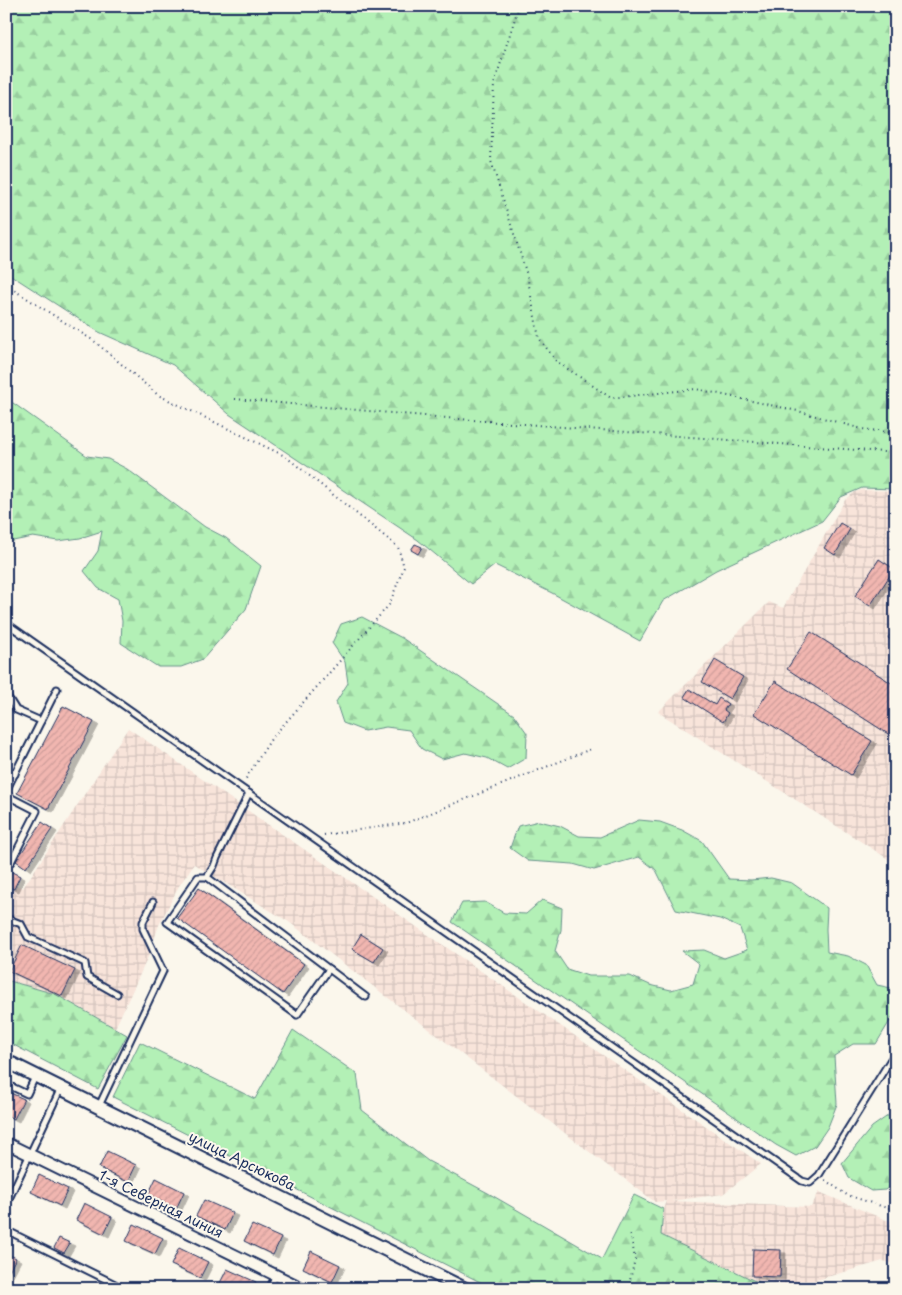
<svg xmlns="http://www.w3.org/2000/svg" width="902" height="1295" font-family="'Playpen Sans',sans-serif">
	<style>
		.industrial { fill: url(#industrial-grid) }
		.forest { fill: url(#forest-firs); stroke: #67908a }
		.building { fill: url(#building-hatch); stroke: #1b2f5e; filter: url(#shadow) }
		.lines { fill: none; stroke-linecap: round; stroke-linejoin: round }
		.service-casing { stroke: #1b2f5e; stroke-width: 9 }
		.minor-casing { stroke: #1b2f5e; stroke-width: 14 }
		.tertiary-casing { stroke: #1b2f5e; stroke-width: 16 }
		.path { stroke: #1b2f5e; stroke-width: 2; stroke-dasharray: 1 4; stroke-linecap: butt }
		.service { stroke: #fbf7ec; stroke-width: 5 }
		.minor { stroke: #fbf7ec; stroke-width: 10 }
		.tertiary { stroke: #fbf7ec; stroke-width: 12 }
		.labels { text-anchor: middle; stroke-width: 4; stroke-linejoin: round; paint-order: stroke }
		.street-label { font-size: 14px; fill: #1b2f5e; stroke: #fbf7ec }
	</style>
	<defs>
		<pattern id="industrial-grid" width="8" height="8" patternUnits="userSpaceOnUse" patternTransform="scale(1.25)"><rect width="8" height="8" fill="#f8e4da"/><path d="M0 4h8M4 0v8" fill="none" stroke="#d4c4be"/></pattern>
		<pattern id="forest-firs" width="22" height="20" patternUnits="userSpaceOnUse" patternTransform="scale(1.25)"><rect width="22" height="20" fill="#b3f0b6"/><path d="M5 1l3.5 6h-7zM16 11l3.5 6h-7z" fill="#99ce9f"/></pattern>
		<pattern id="building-hatch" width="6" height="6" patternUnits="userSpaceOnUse" patternTransform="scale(1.25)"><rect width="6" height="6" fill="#f1b6b0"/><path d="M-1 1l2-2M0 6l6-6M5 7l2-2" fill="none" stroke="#ce9d9a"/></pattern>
		<filter id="shadow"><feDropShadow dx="5" dy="3" stdDeviation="0" flood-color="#0004"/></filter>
	</defs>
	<rect width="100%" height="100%" fill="#fbf7ec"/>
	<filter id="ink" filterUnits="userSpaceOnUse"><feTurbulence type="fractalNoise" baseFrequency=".02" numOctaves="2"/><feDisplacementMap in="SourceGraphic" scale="10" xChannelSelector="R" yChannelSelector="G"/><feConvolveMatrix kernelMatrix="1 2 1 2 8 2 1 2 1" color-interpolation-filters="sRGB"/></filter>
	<g filter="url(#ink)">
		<g class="industrial">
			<path d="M862 490 896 491V864L658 712 769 602 783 608 845 500 855 492Z"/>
			<path d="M128 728 761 1164 723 1194 671 1201 811 1207 819 1192 886 1220 896 1221V1264L883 1261 799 1285 755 1281 660 1235 663 1209 666 1201 655 1202 289 922 194 864 179 886 159 925 148 957 115 1028 55 994 6 980V881L23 888Z"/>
		</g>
		<g class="forest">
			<path d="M6 6H896V489L862 488 841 497 822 521 716 570 663 601 640 641 552 593 495 565 471 584 418 540 229 414 173 365 99 332 6 272Z"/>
			<path d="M6 398 87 456 108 459 127 469 205 527 226 538 261 566 246 609 203 659 181 667H158L121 643 122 621 118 599 98 588 84 571 98 551 102 531 80 538 58 541 33 537 8 542 6 553Z"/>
			<path d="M362 617 402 638 514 715 527 733 526 758 507 769 487 758 465 753 442 759 422 749 409 730 386 727 364 731 343 723 336 702 348 683 345 662 332 643 341 624Z"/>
			<path d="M639 820 660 822 682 830 702 841 729 879 751 880 771 878 792 883 827 908 826 929 827 952 848 956 866 965 877 985 896 989V1011L876 1044H853L834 1056 837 1104 828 1127 815 1146 796 1156 776 1145 452 922 462 903 485 902 504 913 526 914 542 900 562 908 561 930 555 951 567 969 588 976H630L650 985 671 990 693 984 699 964 682 951 704 950 724 958 747 950 740 928 720 919 676 910 656 870 639 857 594 870 573 864 528 861 510 848 518 826 539 821 560 826 579 836 600 837Z"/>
			<path d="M6 980 55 994 127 1035 98 1089 6 1041Z"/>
			<path d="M293 1030 357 1074 362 1110 428 1161 488 1193 602 1259 634 1195 663 1209 661 1235 755 1281 785 1289H494L113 1097 140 1042 255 1099Z"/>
			<path d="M896 1110V1181L885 1190 871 1191 849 1178 842 1163 872 1127Z"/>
		</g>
		<g class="building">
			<path d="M840 523 850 529 835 555 824 548Z"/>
			<path d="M415 544 422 547 418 554 411 550Z"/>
			<path d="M879 559 894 569 870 606 855 596Z"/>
			<path d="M896 626V643L888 638Z"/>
			<path d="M811 632 896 686V739L787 669Z"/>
			<path d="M715 660 743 677 730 699 702 682Z"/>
			<path d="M775 681 872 741 851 775 754 714Z"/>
			<path d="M689 689 715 705 719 698 728 704 724 710 728 713 723 722 684 697Z"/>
			<path d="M63 706 94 722 48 809 17 793Z"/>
			<path d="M42 822 52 829 26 868 16 861Z"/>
			<path d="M6 869 20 876 14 889 6 886Z"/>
			<path d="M199 888 304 964 283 994 177 918Z"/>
			<path d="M361 934 383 948 374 962 352 949Z"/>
			<path d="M22 945 75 970 62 996 9 971Z"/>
			<path d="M6 1091 24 1099 14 1119 6 1115Z"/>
			<path d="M107 1151 136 1165 128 1182 99 1168Z"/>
			<path d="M39 1175 68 1189 60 1206 31 1192Z"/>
			<path d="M156 1178 184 1192 176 1209 148 1195Z"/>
			<path d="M204 1200 233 1213 225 1230 196 1216Z"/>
			<path d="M84 1203 112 1217 104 1234 76 1220Z"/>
			<path d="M134 1224 163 1238 155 1254 126 1241Z"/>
			<path d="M252 1225 281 1238 273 1255 244 1241Z"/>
			<path d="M59 1238 70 1243 64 1253 54 1248Z"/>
			<path d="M179 1248 208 1262 200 1278 171 1265Z"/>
			<path d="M753 1249 781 1250 780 1277 752 1276Z"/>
			<path d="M311 1251 340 1265 332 1282 303 1268Z"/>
			<path d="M6 1253 16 1258 6 1277Z"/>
			<path d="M227 1269 256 1282 253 1289H226L219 1285Z"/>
		</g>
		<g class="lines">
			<defs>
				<g id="service">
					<path d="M6 623 802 1181 810 1183 819 1175 896 1051"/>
					<path d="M6 694 16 710 41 721"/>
					<path d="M6 769 15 774"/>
					<path d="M6 791 57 689"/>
					<path d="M249 793 217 858 214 866 207 877 366 997"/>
					<path d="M6 795 37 811 11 862"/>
					<path d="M207 877H198L167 922 297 1015 329 969"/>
					<path d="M6 918 21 924 28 937 85 963 87 977 117 994"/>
					<path d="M6 1084 27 1094 35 1077"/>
					<path d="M99 1106 163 971 143 929V922L153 902"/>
					<path d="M6 1205 61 1088"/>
					<path d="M6 1230 125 1289"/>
					<path d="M269 1289 276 1275"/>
				</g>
				<path id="minor" d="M6 1143 304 1289"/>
				<path id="tertiary" d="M6 1061 465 1289"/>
			</defs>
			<use href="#service" class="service-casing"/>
			<use href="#minor" class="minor-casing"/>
			<use href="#tertiary" class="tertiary-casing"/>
			<g class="path">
				<path d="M519 6 494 84 491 161 527 275 539 338 556 361 611 398 696 389 798 411 862 429 896 433"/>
				<path d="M6 285 94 341 158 395 285 456 398 547 404 567 389 605 271 739 245 780"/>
				<path d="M235 399 447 418 896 453"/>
				<path d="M324 835 406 823 591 749"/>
				<path d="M825 1180 847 1195 884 1207 896 1209"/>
				<path d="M628 1289 635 1259 630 1231"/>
			</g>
			<use href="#service" class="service"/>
			<use href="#minor" class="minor"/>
			<use href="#tertiary" class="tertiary"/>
		</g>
	</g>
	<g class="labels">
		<g class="street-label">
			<text transform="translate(242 1161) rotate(26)" y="5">улица Арсюкова</text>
			<text transform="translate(161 1204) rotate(26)" y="5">1-я Северная линия</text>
		</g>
	</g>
	<rect width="902" height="1295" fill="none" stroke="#fbf7ec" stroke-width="25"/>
	<rect x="12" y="12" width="877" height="1270" fill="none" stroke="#1b2f5e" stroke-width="2" filter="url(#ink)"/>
</svg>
